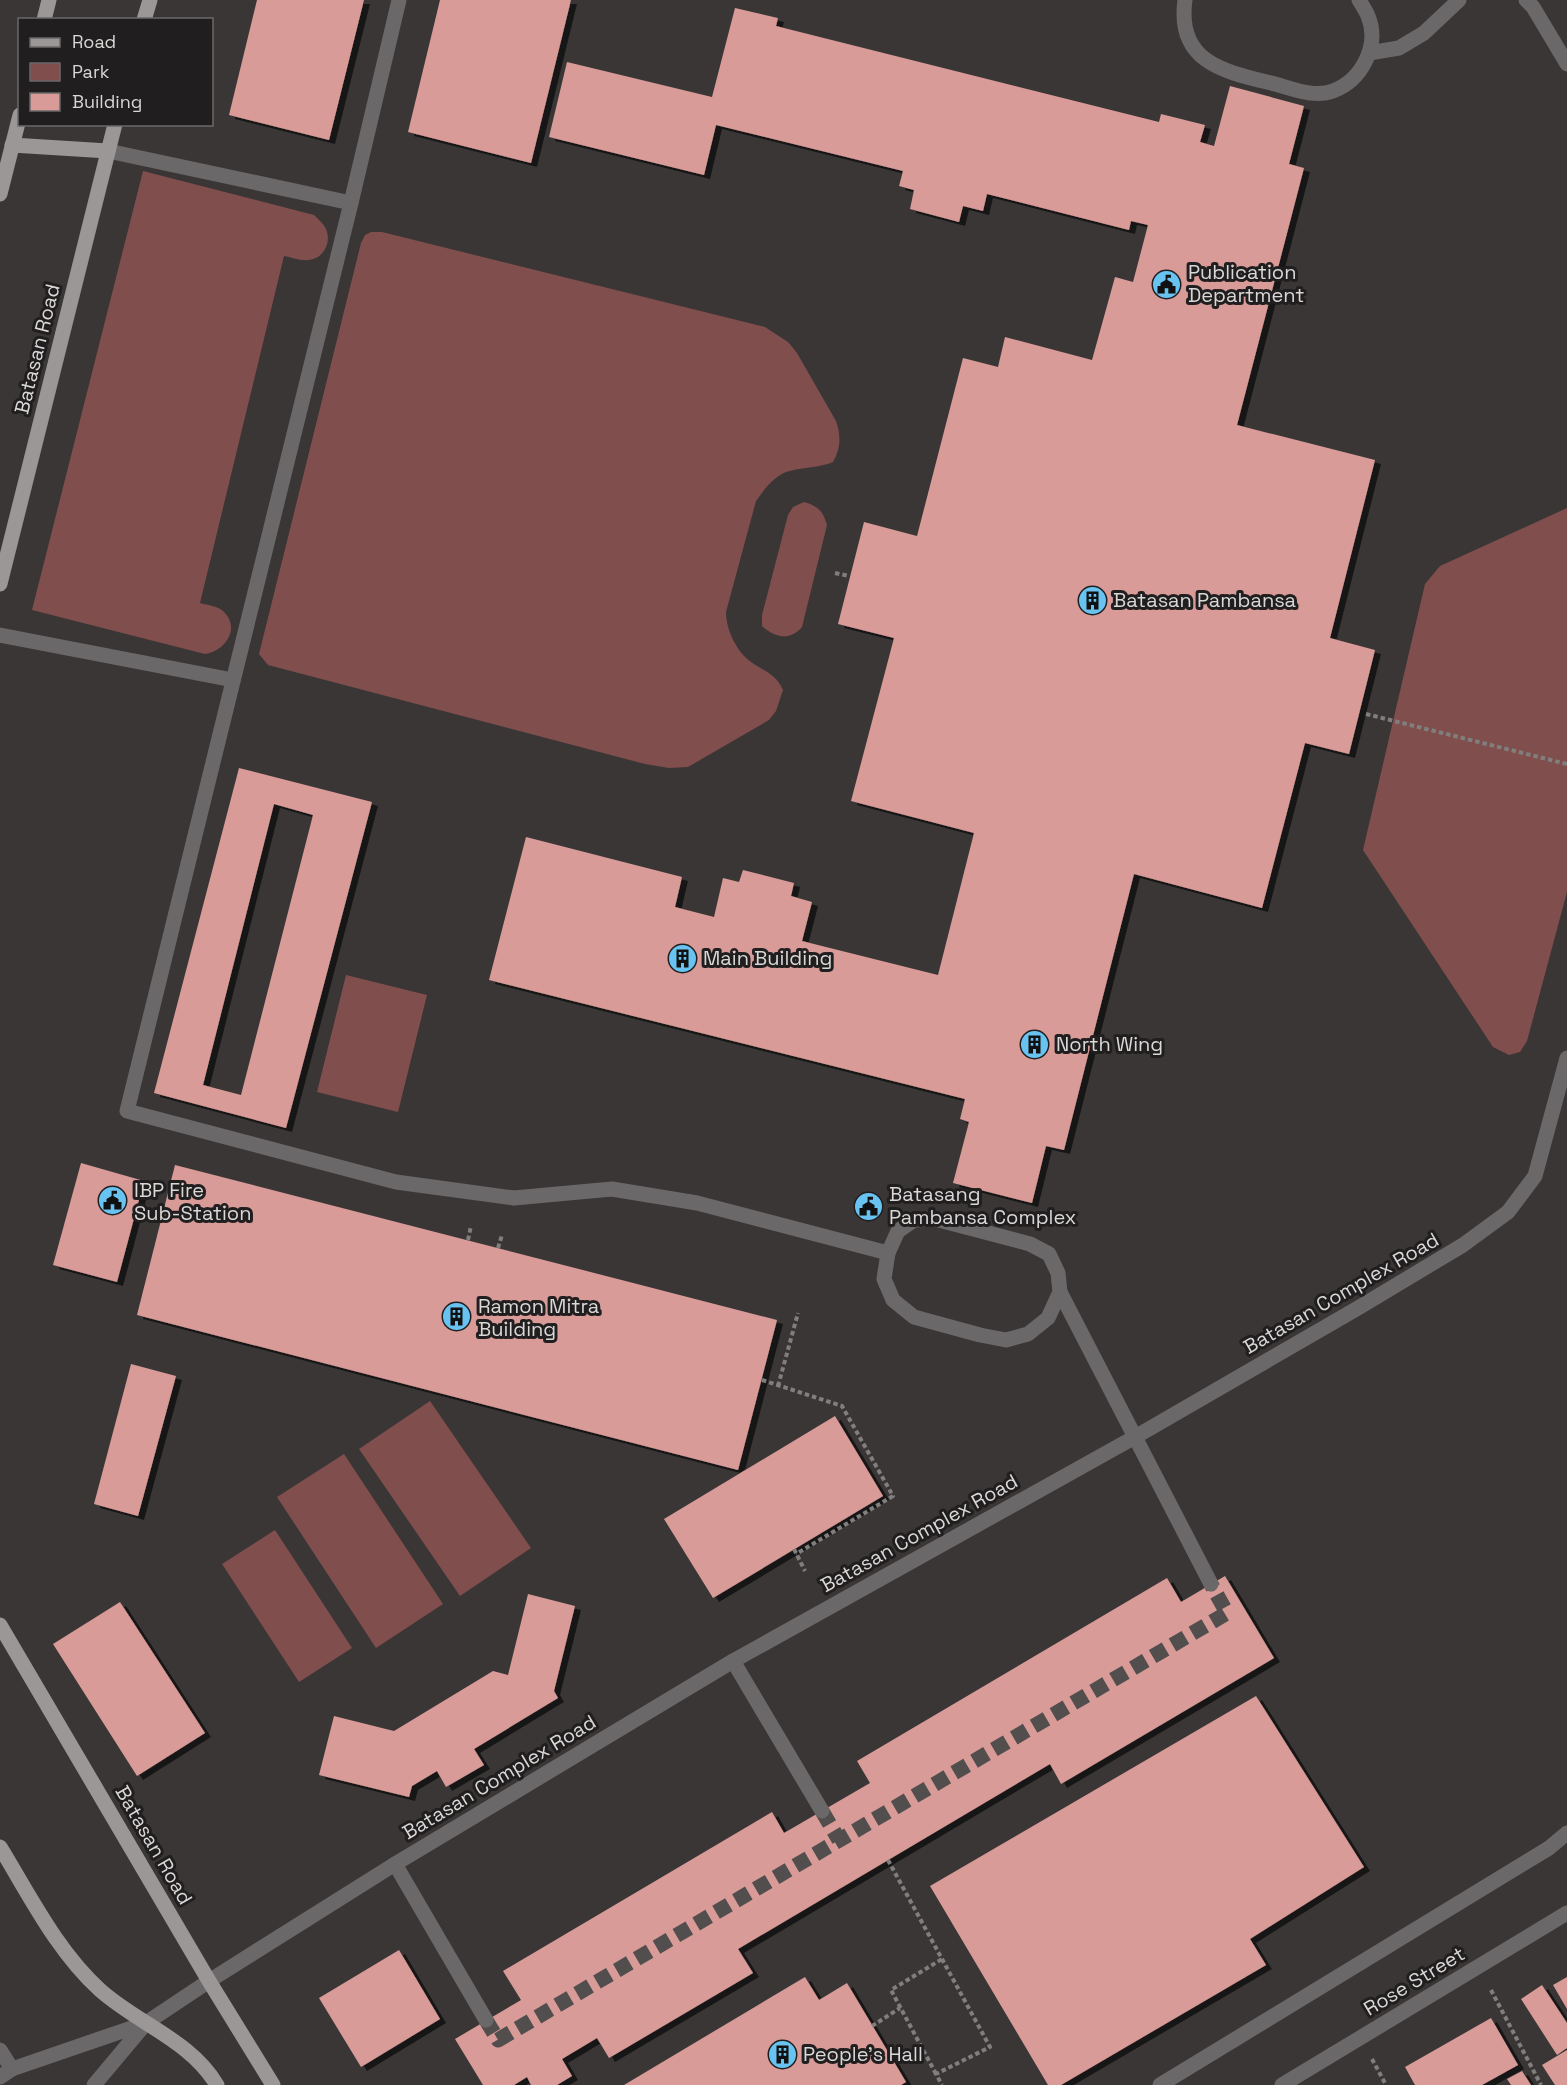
<svg xmlns="http://www.w3.org/2000/svg" width="1567" height="2085" font-family="'Space Grotesk',sans-serif">
	<style>
		.green { fill: #804e4c }
		.building { fill: #d89b98; fill-rule: evenodd; filter: url(#shadow) }
		.lines { fill: none; stroke-linecap: round; stroke-linejoin: round }
		.minor-tunnel { stroke: #524e4e; stroke-width: 15; stroke-dasharray: 15 8; stroke-linecap: butt }
		.path { stroke: #817e7e; stroke-width: 4; stroke-dasharray: 4.5 3; stroke-linecap: butt }
		.minor { stroke: #6a6868; stroke-width: 15 }
		.major { stroke: #9b9796; stroke-width: 15 }
		.labels { text-anchor: middle; stroke-width: 6; stroke-linejoin: round; paint-order: stroke }
		.poi-label { font-size: 20px; fill: #dad7d7; stroke: #201e1e; text-anchor: start }
		.street-label { font-size: 20px; fill: #dad7d7; stroke: #201e1e }
	</style>
	<defs>
		<filter id="shadow"><feDropShadow dx="6" dy="4" stdDeviation="0" flood-color="#0009"/></filter>
	</defs>
	<rect width="100%" height="100%" fill="#3a3636"/>
	<g class="green">
		<path d="M143 171 314 215C318 219 323 223 326 229 332 243 323 260 307 260 300 261 291 257 284 256L200 603C207 605 218 606 223 611 241 627 226 651 205 654L32 610Z"/>
		<path d="M371 232H382L765 327 788 342 797 353 836 421C841 436 841 448 833 462 817 469 794 467 782 474 771 480 763 491 756 501L726 612C726 629 736 651 751 662 764 671 776 674 783 690L776 711 769 720 688 767 669 768 645 764 268 665 259 654 361 243 365 235Z"/>
		<path d="M804 502C818 506 823 511 827 525L802 627C790 641 775 638 762 626V615L788 515 793 507Z"/>
		<path d="M1567 508V892L1527 1041 1520 1052 1509 1055 1493 1047 1363 850 1425 584 1440 566Z"/>
		<path d="M346 975 427 995 398 1112 317 1092Z"/>
		<path d="M430 1401 531 1548 460 1596 359 1449Z"/>
		<path d="M344 1454 443 1604 376 1648 277 1497Z"/>
		<path d="M275 1530 352 1648 299 1682 222 1564Z"/>
	</g>
	<g class="building">
		<path d="M257 0H364L329 140 229 115Z"/>
		<path d="M440 0H571L531 163 408 132Z"/>
		<path d="M735 8 778 18 776 26 1159 122 1161 114 1205 125 1200 142 1214 146 1230 86 1304 106 1289 164 1304 168 1237 425 1375 460 1330 638 1375 650 1349 754 1305 743 1262 908 1134 874 1064 1150 1046 1146 1032 1203 953 1183 969 1122 960 1119 965 1099 489 980 526 837 682 877 675 907 714 917 723 878 739 882 743 870 794 883 791 896 812 902 802 941 938 975 974 833 851 801 894 638 838 624 864 522 917 536 963 358 998 367 1005 337 1092 360 1115 277 1133 282 1148 225 1131 221 1129 230 987 194 983 211 963 206 959 222 910 209 914 190 899 186 903 171 716 125 704 175 549 137 567 62 712 97Z"/>
		<path d="M239 768 372 802 286 1128 154 1093ZM274 804 313 815 241 1095 203 1085Z"/>
		<path d="M81 1163 144 1181 117 1282 53 1265Z"/>
		<path d="M175 1165 777 1320 738 1470 137 1315Z"/>
		<path d="M131 1364 176 1376 138 1516 94 1504Z"/>
		<path d="M835 1416 883 1496 713 1598 664 1519Z"/>
		<path d="M1225 1576 1274 1658 1061 1784 1050 1764 738 1949 753 1973 609 2058 597 2038 562 2059 572 2076 557 2085H531L527 2077 514 2085H483L455 2039 521 2000 503 1971 772 1812 784 1833 870 1783 857 1761 1167 1578 1181 1602Z"/>
		<path d="M528 1594 575 1606 554 1691 558 1698 474 1749 484 1765 446 1787 437 1771 412 1786 409 1797 319 1775 334 1716 394 1731 493 1671 508 1675Z"/>
		<path d="M120 1602 205 1733 137 1776 53 1644Z"/>
		<path d="M1256 1696 1364 1867 1250 1939 1266 1965 1061 2085H1048L930 1886Z"/>
		<path d="M399 1950 440 2019 361 2067 319 1998Z"/>
		<path d="M805 1977 819 2000 847 1983 906 2082 901 2085H624Z"/>
		<path d="M1567 1977V2009L1553 1985Z"/>
		<path d="M1542 1985 1567 2023V2048L1557 2055 1521 1999Z"/>
		<path d="M1491 2018 1518 2065 1482 2085H1415L1405 2067Z"/>
		<path d="M1567 2050V2085H1555L1542 2065Z"/>
		<path d="M1522 2071 1531 2085H1511L1507 2079Z"/>
	</g>
	<g class="lines">
		<g class="minor-tunnel">
			<path d="M822 1811 839 1840"/>
			<path d="M486 2020 498 2040 1227 1613 1211 1584"/>
		</g>
		<g class="path">
			<path d="M835 573 849 576"/>
			<path d="M1366 714 1567 764"/>
			<path d="M468 1240 471 1226"/>
			<path d="M498 1248 502 1235"/>
			<path d="M762 1380 842 1406 893 1496 796 1554"/>
			<path d="M778 1386 798 1313"/>
			<path d="M794 1549 805 1571"/>
			<path d="M888 1860 990 2047 936 2074 942 2085"/>
			<path d="M1491 1990 1541 2085"/>
			<path d="M872 2026 900 2008"/>
			<path d="M1372 2059 1386 2085"/>
			<path d="M936 2074 891 1990 942 1959"/>
		</g>
		<g class="minor">
			<path d="M399 0 351 203 127 1111 396 1182 514 1198 612 1189 697 1203 888 1253"/>
			<path d="M1185 0C1176 64 1227 72 1275 84 1293 89 1315 98 1333 91 1362 80 1380 45 1368 16 1366 11 1362 5 1359 0"/>
			<path d="M1526 0 1533 7 1567 64"/>
			<path d="M1369 53 1399 48 1424 33 1459 0"/>
			<path d="M108 151 351 203"/>
			<path d="M0 635 233 680"/>
			<path d="M935 1219 1030 1244 1049 1254 1058 1273 1060 1292 1048 1318 1028 1334 1006 1340 980 1335 914 1317 893 1300 884 1279 888 1253 898 1231 914 1220Z"/>
			<path d="M1060 1292 1211 1584"/>
			<path d="M733 1661 822 1811"/>
			<path d="M395 1864 486 2020"/>
			<path d="M0 2050 12 2069"/>
			<path d="M0 2077 12 2069 146 2023"/>
			<path d="M94 2085 146 2023 209 1981 395 1864 733 1661 1135 1437 1358 1308 1463 1245 1508 1212 1535 1176 1567 1058"/>
			<path d="M1160 2085 1549 1848 1567 1833"/>
			<path d="M1282 2085 1567 1913"/>
		</g>
		<g class="major">
			<path d="M44 20 49 0"/>
			<path d="M144 20 150 0"/>
			<path d="M12 145 108 151"/>
			<path d="M0 194 20 115"/>
			<path d="M0 584 115 124"/>
			<path d="M0 1625 209 1981 273 2085"/>
			<path d="M0 1847C30 1896 57 1951 100 1990 138 2024 190 2040 217 2085"/>
		</g>
	</g>
	<defs>
		<symbol id="civic-disc" viewBox="-11 -11 22 22"><circle r="9.5" fill="#69c3f1" stroke="#201e1e"/><path d="M-.6-6.5H3V-4.5H.6V-3L4-1V1h2V6H-6V1h2V-1L-.6-3ZM-1.2 2.5V6h2.4V2.5Z" fill="#111"/></symbol>
		<symbol id="building-disc" viewBox="-11 -11 22 22"><circle r="9.5" fill="#69c3f1" stroke="#201e1e"/><path d="M-4-6H4V6H1V3H-1V6H-4ZM-2.5-4.3h1.7v1.8h-1.7ZM.8-4.3h1.7v1.8H.8ZM-2.5-1h1.7V.8h-1.7ZM.8-1h1.7V.8H.8Z" fill="#111"/></symbol>
	</defs>
	<g fill-rule="evenodd">
		<use href="#civic-disc" x="1150" y="268" width="33" height="33"/>
		<use href="#building-disc" x="1076" y="584" width="33" height="33"/>
		<use href="#building-disc" x="666" y="942" width="33" height="33"/>
		<use href="#building-disc" x="1018" y="1028" width="33" height="33"/>
		<use href="#civic-disc" x="96" y="1184" width="33" height="33"/>
		<use href="#civic-disc" x="852" y="1190" width="33" height="33"/>
		<use href="#building-disc" x="440" y="1300" width="33" height="33"/>
		<use href="#building-disc" x="766" y="2038" width="33" height="33"/>
	</g>
	<g class="labels">
		<g class="poi-label">
			<text x="1188" y="279">Publication<tspan x="1188" dy="23">Department</tspan></text>
			<text x="1113" y="607">Batasan Pambansa</text>
			<text x="703" y="965">Main Building</text>
			<text x="1056" y="1051">North Wing</text>
			<text x="134" y="1197">IBP Fire<tspan x="134" dy="23">Sub-Station</tspan></text>
			<text x="889" y="1201">Batasang<tspan x="889" dy="23">Pambansa Complex</tspan></text>
			<text x="478" y="1313">Ramon Mitra<tspan x="478" dy="23">Building</tspan></text>
			<text x="803" y="2061">People's Hall</text>
		</g>
		<g class="street-label">
			<text transform="translate(37 349) rotate(-76)" y="7">Batasan Road</text>
			<text transform="translate(1341 1293) rotate(-30)" y="7">Batasan Complex Road</text>
			<text transform="translate(919 1533) rotate(-29)" y="7">Batasan Complex Road</text>
			<text transform="translate(499 1777) rotate(-31)" y="7">Batasan Complex Road</text>
			<text transform="translate(154 1845) rotate(60)" y="7">Batasan Road</text>
			<text transform="translate(1414 1981) rotate(-31)" y="7">Rose Street</text>
		</g>
	</g>
	<rect x="18" y="18" width="195" height="108" fill="#201e1e" stroke="#6a6868" stroke-width="1.5"/>
	<rect x="30" y="38" width="30" height="9" fill="#9b9796" stroke="#6a6868" stroke-width="1.5"/>
	<text x="72" y="48" font-size="18" fill="#dad7d7">Road</text>
	<rect x="30" y="63" width="30" height="18" fill="#804e4c" stroke="#6a6868" stroke-width="1.5"/>
	<text x="72" y="78" font-size="18" fill="#dad7d7">Park</text>
	<rect x="30" y="93" width="30" height="18" fill="#d89b98" stroke="#6a6868" stroke-width="1.5"/>
	<text x="72" y="108" font-size="18" fill="#dad7d7">Building</text>
</svg>
